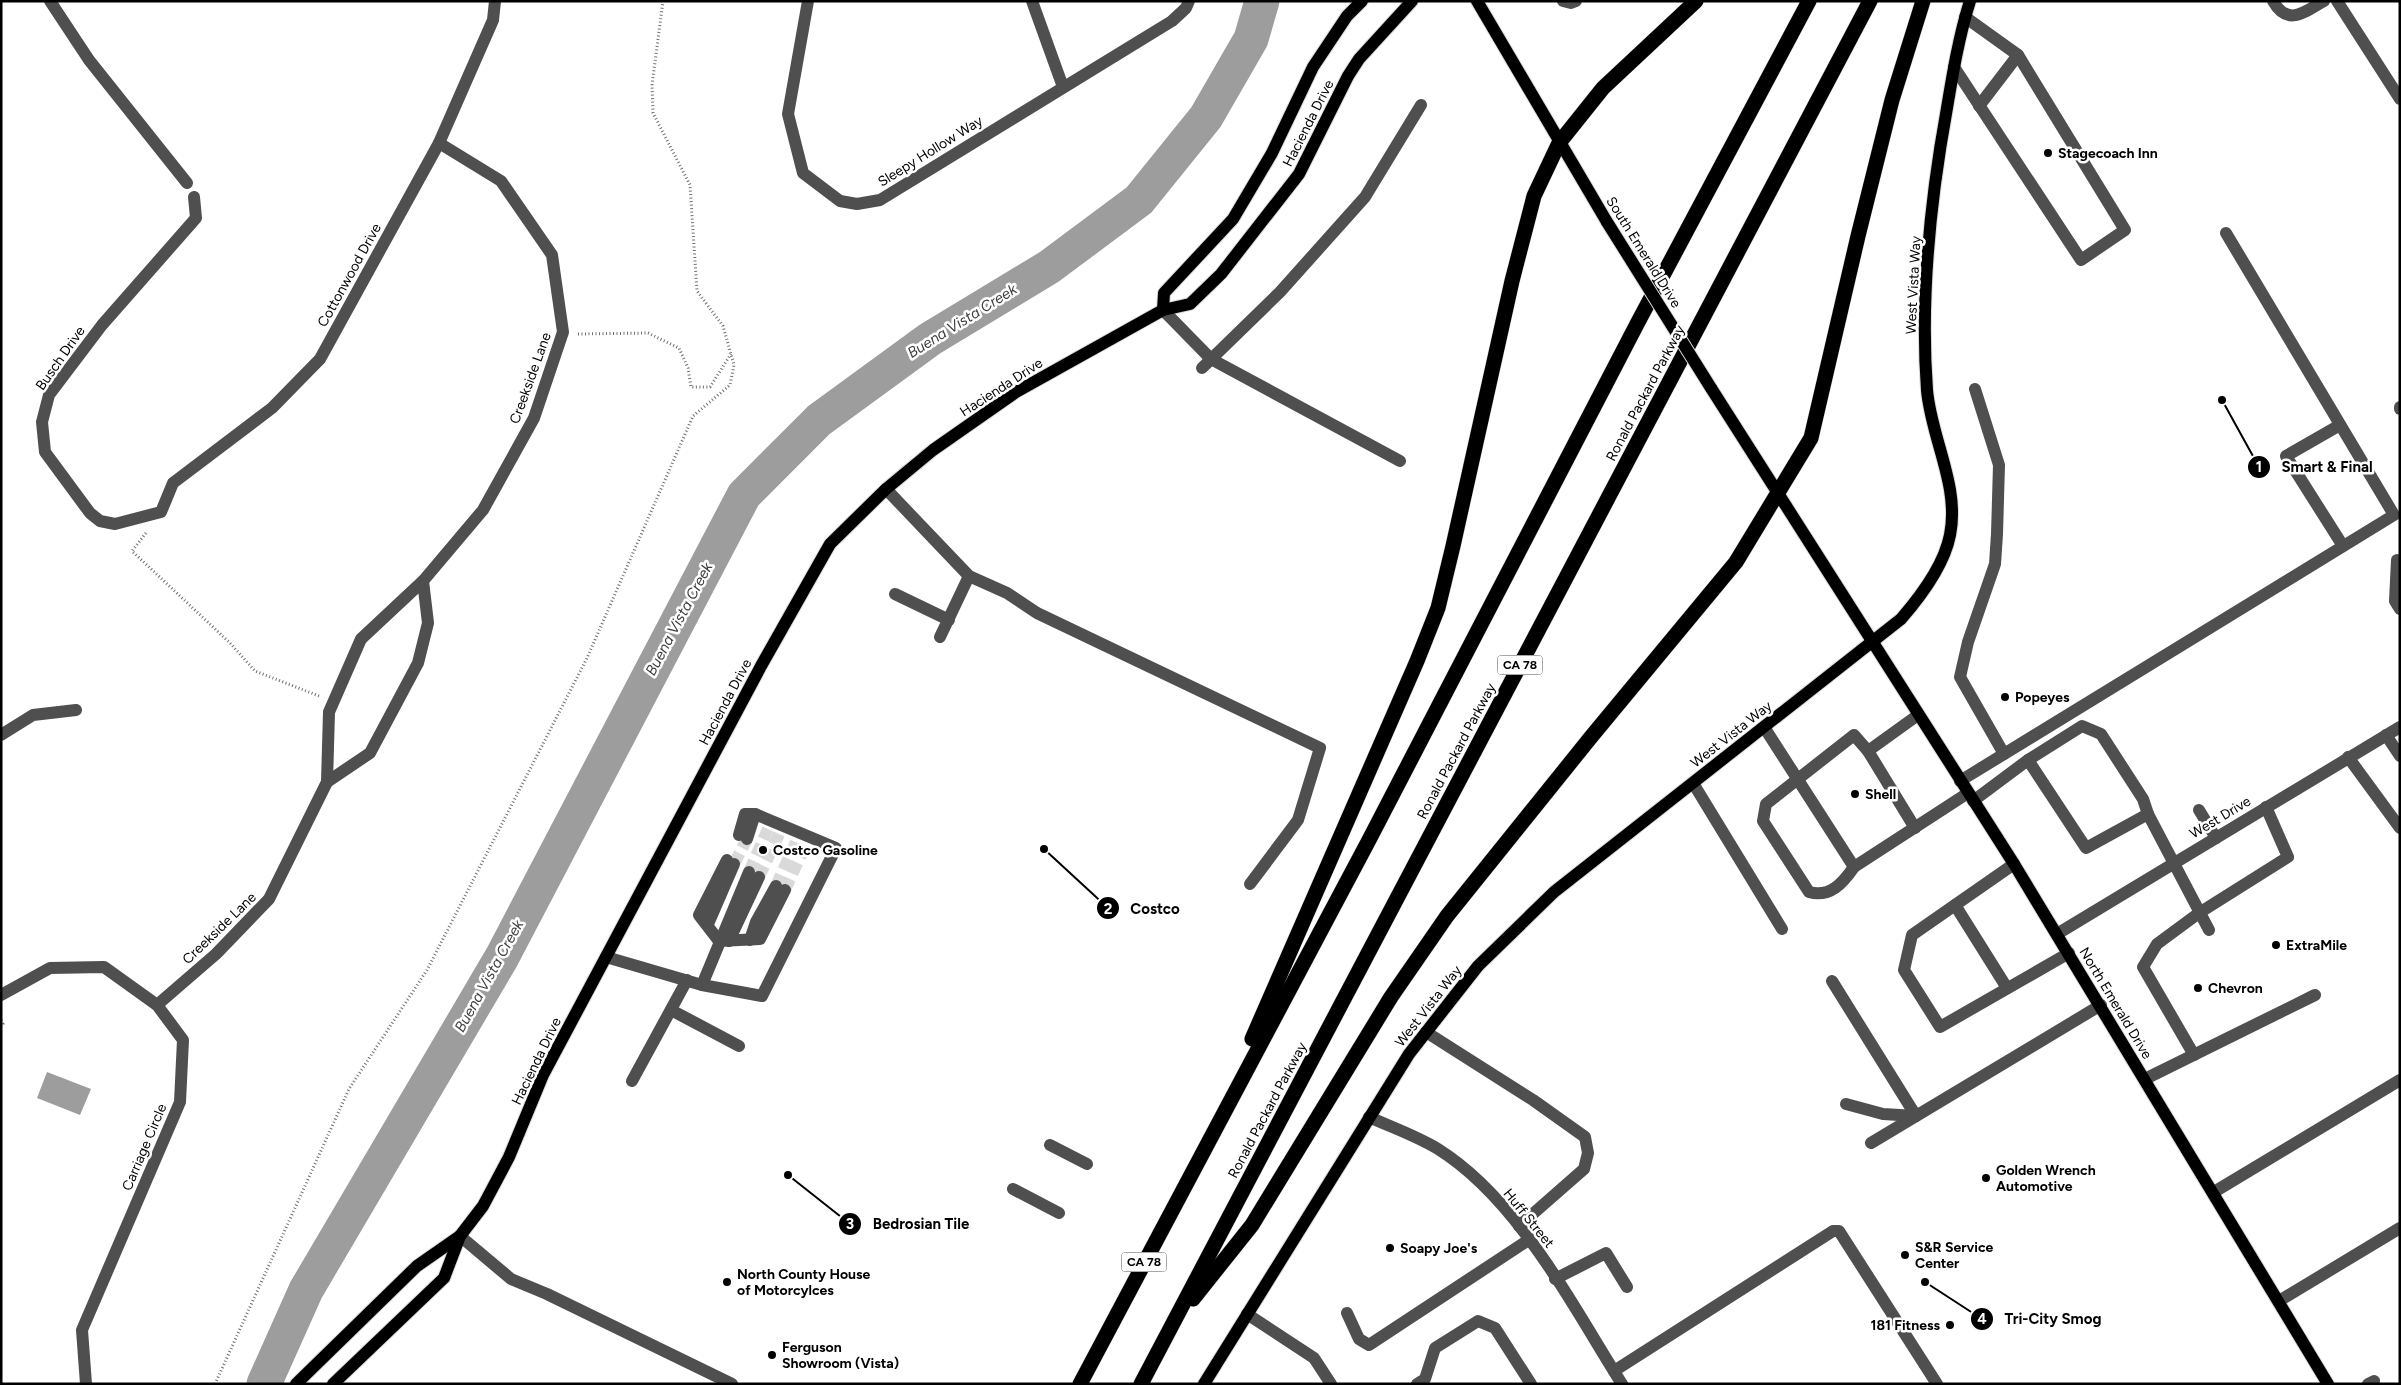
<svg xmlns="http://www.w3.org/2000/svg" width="2401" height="1385" font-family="Figtree,sans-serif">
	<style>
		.water { fill: #9d9d9d }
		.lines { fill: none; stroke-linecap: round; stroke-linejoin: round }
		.river { stroke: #9d9d9d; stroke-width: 35 }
		.minor-tunnel { stroke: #d9d9d9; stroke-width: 12; stroke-dasharray: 12 6; stroke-linecap: butt }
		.major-casing { stroke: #dbdbdb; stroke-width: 14 }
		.highway-casing { stroke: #dbdbdb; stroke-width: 16 }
		.path { stroke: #717171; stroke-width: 3; stroke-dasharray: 1 2.5; stroke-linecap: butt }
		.minor { stroke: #4f4f4f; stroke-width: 12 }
		.major { stroke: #000; stroke-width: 12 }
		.highway { stroke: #000; stroke-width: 15 }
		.major-bridge-casing { stroke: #dbdbdb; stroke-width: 14; stroke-linecap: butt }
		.major-bridge { stroke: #000; stroke-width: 12 }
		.poi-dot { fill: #000; stroke: #fff; stroke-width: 2 }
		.labels { text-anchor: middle; stroke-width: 5; stroke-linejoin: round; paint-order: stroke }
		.shield { fill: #fff; stroke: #4c4c4c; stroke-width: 1 }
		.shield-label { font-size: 12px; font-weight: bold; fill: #000 }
		.street-label { font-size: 14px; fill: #000; stroke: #fff }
		.poi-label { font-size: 14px; font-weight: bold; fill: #000; stroke: #fff; text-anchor: start }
		.water-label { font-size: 15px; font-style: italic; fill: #3e3e3e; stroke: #fff }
		.leader { fill: none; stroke: #000; stroke-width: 2 }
		.callout-dot { fill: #000; stroke: #fff; stroke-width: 2 }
		.mark-label { font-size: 15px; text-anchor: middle; font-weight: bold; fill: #fff }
		.callout-label { font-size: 15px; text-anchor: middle; font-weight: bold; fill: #000; stroke: #fff; stroke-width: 5; stroke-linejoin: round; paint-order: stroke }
	</style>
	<rect width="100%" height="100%" fill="#fff"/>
	<path class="water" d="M47 1072 91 1089 80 1115 37 1098Z"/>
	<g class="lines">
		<path class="river" d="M264 1384 306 1290 502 957 744 495 819 420 930 339 1049 267 1139 200 1206 117 1251 39 1262 1"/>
		<g class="minor-tunnel">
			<path d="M734 864 747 839"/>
			<path d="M749 872 768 829"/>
			<path d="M759 877 779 834"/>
			<path d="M776 886 796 842"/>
			<path d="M785 890 805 846"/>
		</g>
		<defs>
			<g id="major">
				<path d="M1477 1 1607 222"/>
				<path d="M1163 310 1164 293 1233 219 1272 153 1313 67 1347 16 1362 1"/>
				<path d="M1711 388 2014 864 2328 1384"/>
				<path d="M296 1384 417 1266 460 1236"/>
				<path d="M333 1384 444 1278 460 1236 483 1206 509 1157 543 1075 761 666 830 544 886 489 933 450 1016 392 1163 310 1190 304 1221 274 1299 174 1348 76 1359 59 1412 1"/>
				<path d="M1204 1384 1409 1054 1478 966 1554 892 1901 619C1921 596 1944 566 1950 535 1960 486 1931 438 1927 390 1920 296 1930 201 1947 108 1953 72 1959 36 1970 1"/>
			</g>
			<g id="highway">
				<path d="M1252 1039 1417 661 1438 608 1453 546 1512 281 1534 196 1559 143 1603 88 1696 1"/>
				<path d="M1193 1299 1252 1225 1391 997 1447 916 1591 737 1736 562 1811 438 1858 236 1892 100 1923 1"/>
				<path d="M1080 1384 1369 840 1637 324 1809 1"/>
				<path d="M1141 1384 1870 1"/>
			</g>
		</defs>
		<use href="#major" class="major-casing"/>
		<use href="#highway" class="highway-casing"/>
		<g class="path">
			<path d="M578 334 648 333 679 348 688 368 691 387H710L731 354"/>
			<path d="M146 533 132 551 230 643 255 671 319 696"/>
			<path d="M1 1020 3 1024 1 1026"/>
			<path d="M215 1384 349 1089 427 970 587 658 693 416 730 385 734 365 723 326 697 291 690 185 653 113 652 85 663 1"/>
		</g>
		<g class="minor">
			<path d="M50 1 89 60 187 183"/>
			<path d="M808 1 788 114 803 173 840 201 857 204 880 200 1172 21 1186 8 1189 1"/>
			<path d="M1032 1 1063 87"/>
			<path d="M1563 1 1571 3 1576 1"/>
			<path d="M2273 1C2288 27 2304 12 2324 1"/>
			<path d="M2337 1 2400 99"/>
			<path d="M1954 67 2081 260 2125 230 2018 55 1965 17"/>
			<path d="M1979 106 2018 55"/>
			<path d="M194 197 196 218 102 325 49 395 42 422 45 452 90 513 100 521 115 524 161 512 173 483 272 408 320 359 439 143 493 20 495 1"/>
			<path d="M1163 310 1211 359 1400 461"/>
			<path d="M1202 368 1280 292 1365 197 1421 105"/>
			<path d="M1975 389 1999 465 1997 534 1995 564 1968 642 1960 677 2004 754"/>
			<path d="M2400 407V409"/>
			<path d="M2340 425 2286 456 2343 546"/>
			<path d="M886 489 969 576 1007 593 1037 613 1320 748 1298 820 1250 884"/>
			<path d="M2397 560 2395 601 2400 609"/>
			<path d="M895 594 949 620"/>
			<path d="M940 637 969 576"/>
			<path d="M1764 727 1854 867 1968 793"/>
			<path d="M1 735 33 715 76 710"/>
			<path d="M2386 735 2400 756"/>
			<path d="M2348 757 2400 828"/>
			<path d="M2028 760 2082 726 2101 734 2143 799 2148 814"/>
			<path d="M1960 781 2394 515 2226 233"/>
			<path d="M327 782 370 753 418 663 428 623 423 581"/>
			<path d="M1693 783 1782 929"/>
			<path d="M1973 801 2028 760 2086 848 2148 814 2209 930"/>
			<path d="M2199 810 2216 838"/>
			<path d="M1915 828 1868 751 1918 715"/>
			<path d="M747 839 755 814"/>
			<path d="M2014 864 1912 935 1904 970 1940 1027 2069 953"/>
			<path d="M1854 867C1843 883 1830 898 1809 892L1763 821 1766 804 1854 735 1868 751"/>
			<path d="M1955 905 2007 988"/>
			<path d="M708 924 734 864"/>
			<path d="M2057 934 2400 727"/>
			<path d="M750 940 756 922 776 886"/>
			<path d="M719 941 760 939 785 890"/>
			<path d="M719 941 699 915 727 860"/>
			<path d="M729 941 759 877"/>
			<path d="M606 957 702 985 762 996 836 848 755 814H745L739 835"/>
			<path d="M1832 981 1916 1116"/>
			<path d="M702 985 749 872"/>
			<path d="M1 995 50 968 104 967 157 1005 183 1040 180 1102 82 1330 86 1384"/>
			<path d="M157 1005 216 954 269 899 327 782 329 712 361 639 423 581 483 510 534 418 563 332 552 255 501 181 439 143"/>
			<path d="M671 1010 739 1046"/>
			<path d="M1426 1032 1533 1100 1585 1137 1588 1153 1584 1169 1519 1226"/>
			<path d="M2194 1055 2143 967 2157 944 2199 913 2288 857 2266 807"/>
			<path d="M2145 1079 2315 995"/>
			<path d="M632 1081 687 980"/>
			<path d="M1846 1104 1883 1114 1916 1116"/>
			<path d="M1369 1117C1391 1127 1417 1136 1438 1149 1518 1199 1572 1305 1622 1384"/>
			<path d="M1871 1143 2101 1005"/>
			<path d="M1050 1145 1087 1164"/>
			<path d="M1013 1189 1059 1213"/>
			<path d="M2214 1192 2400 1080"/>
			<path d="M460 1236 511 1279 547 1294 732 1384"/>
			<path d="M1555 1279 1606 1253 1627 1287"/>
			<path d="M2279 1301 2400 1228"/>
			<path d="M1347 1313 1359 1339 1369 1345 1530 1239"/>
			<path d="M1247 1314 1314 1358 1331 1384"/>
			<path d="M1614 1371 1833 1231H1839L1937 1384"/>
			<path d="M1417 1384 1425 1379 1435 1348 1478 1321 1495 1328 1531 1384"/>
			<path d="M2368 1384 2374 1381"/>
		</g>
		<use href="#major" class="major"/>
		<use href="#highway" class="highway"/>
		<defs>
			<path id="major-bridge" d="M1607 222 1711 388"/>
		</defs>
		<use href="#major-bridge" class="major-bridge-casing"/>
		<use href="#major-bridge" class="major-bridge"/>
	</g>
	<g class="poi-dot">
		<circle cx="2048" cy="153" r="5"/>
		<circle cx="2005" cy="697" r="5"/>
		<circle cx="1855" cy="794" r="5"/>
		<circle cx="763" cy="850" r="5"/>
		<circle cx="2276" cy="945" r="5"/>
		<circle cx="2198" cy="988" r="5"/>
		<circle cx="1986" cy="1178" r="5"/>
		<circle cx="1390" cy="1248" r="5"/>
		<circle cx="1905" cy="1255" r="5"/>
		<circle cx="727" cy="1282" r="5"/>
		<circle cx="1950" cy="1325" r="5"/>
		<circle cx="772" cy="1355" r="5"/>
	</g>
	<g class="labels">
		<g class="shield">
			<rect x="1497.5" y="655.5" width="45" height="19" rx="4"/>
			<rect x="1121.5" y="1252.5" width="45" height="19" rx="4"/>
		</g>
		<g class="shield-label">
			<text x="1520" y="669">CA 78</text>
			<text x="1144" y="1266">CA 78</text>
		</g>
		<g class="street-label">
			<text transform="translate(1308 123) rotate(-63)" y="5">Hacienda Drive</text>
			<text transform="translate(930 151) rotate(-32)" y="5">Sleepy Hollow Way</text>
			<text transform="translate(1644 252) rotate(58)" y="5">South Emerald Drive</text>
			<text transform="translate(349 275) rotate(-61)" y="5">Cottonwood Drive</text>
			<text transform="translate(1913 285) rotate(-87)" y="5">West Vista Way</text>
			<text transform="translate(60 358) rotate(-55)" y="5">Busch Drive</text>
			<text transform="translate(530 378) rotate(-70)" y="5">Creekside Lane</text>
			<text transform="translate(1001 387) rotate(-33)" y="5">Hacienda Drive</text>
			<text transform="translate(1645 393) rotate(-62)" y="5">Ronald Packard Parkway</text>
			<text transform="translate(725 702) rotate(-62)" y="5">Hacienda Drive</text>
			<text transform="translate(1731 734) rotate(-38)" y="5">West Vista Way</text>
			<text transform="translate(1456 751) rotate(-62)" y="5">Ronald Packard Parkway</text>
			<text transform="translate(2220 817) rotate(-31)" y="5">West Drive</text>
			<text transform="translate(219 928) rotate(-44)" y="5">Creekside Lane</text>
			<text transform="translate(2116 1003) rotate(59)" y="5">North Emerald Drive</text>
			<text transform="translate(1428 1006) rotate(-52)" y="5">West Vista Way</text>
			<text transform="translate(536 1061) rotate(-64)" y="5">Hacienda Drive</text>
			<text transform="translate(1267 1110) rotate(-62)" y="5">Ronald Packard Parkway</text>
			<text transform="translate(144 1147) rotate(-67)" y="5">Carriage Circle</text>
			<text transform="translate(1529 1218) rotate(51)" y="5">Huff Street</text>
		</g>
		<g class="poi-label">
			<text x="2058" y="158">Stagecoach Inn</text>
			<text x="2015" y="702">Popeyes</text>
			<text x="1865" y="799">Shell</text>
			<text x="773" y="855">Costco Gasoline</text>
			<text x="2286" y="950">ExtraMile</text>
			<text x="2208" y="993">Chevron</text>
			<text x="1996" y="1175">Golden Wrench<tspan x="1996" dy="16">Automotive</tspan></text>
			<text x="1915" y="1252">S&amp;R Service<tspan x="1915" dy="16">Center</tspan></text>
			<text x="1400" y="1253">Soapy Joe's</text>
			<text x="737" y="1279">North County House<tspan x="737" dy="16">of Motorcylces</tspan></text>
			<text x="1940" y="1330" text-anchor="end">181 Fitness</text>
			<text x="782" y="1352">Ferguson<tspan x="782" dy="16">Showroom (Vista)</tspan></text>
		</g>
		<g class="water-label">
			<text transform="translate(962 321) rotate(-32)" y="5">Buena Vista Creek</text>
			<text transform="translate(679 619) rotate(-62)" y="5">Buena Vista Creek</text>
			<text transform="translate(489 976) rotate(-61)" y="5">Buena Vista Creek</text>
		</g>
	</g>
	<path class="leader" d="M2222 400L2259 467M1044 849L1108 908M788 1175L850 1224M1925 1282L1982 1319"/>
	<g class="callout-dot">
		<circle cx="2222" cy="400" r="5"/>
		<circle cx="1044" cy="849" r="5"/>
		<circle cx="788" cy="1175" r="5"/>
		<circle cx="1925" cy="1282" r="5"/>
		<circle cx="2259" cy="467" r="12"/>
		<circle cx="1108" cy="908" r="12"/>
		<circle cx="850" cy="1224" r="12"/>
		<circle cx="1982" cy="1319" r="12"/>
	</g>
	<g class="mark-label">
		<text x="2259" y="472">1</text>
		<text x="1108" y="914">2</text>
		<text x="850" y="1229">3</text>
		<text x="1982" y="1324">4</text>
	</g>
	<g class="callout-label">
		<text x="2327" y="472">Smart &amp; Final</text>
		<text x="1155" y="914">Costco</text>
		<text x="921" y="1229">Bedrosian Tile</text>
		<text x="2053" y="1324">Tri-City Smog</text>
	</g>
	<rect width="2401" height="1385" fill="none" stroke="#000000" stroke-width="5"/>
</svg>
